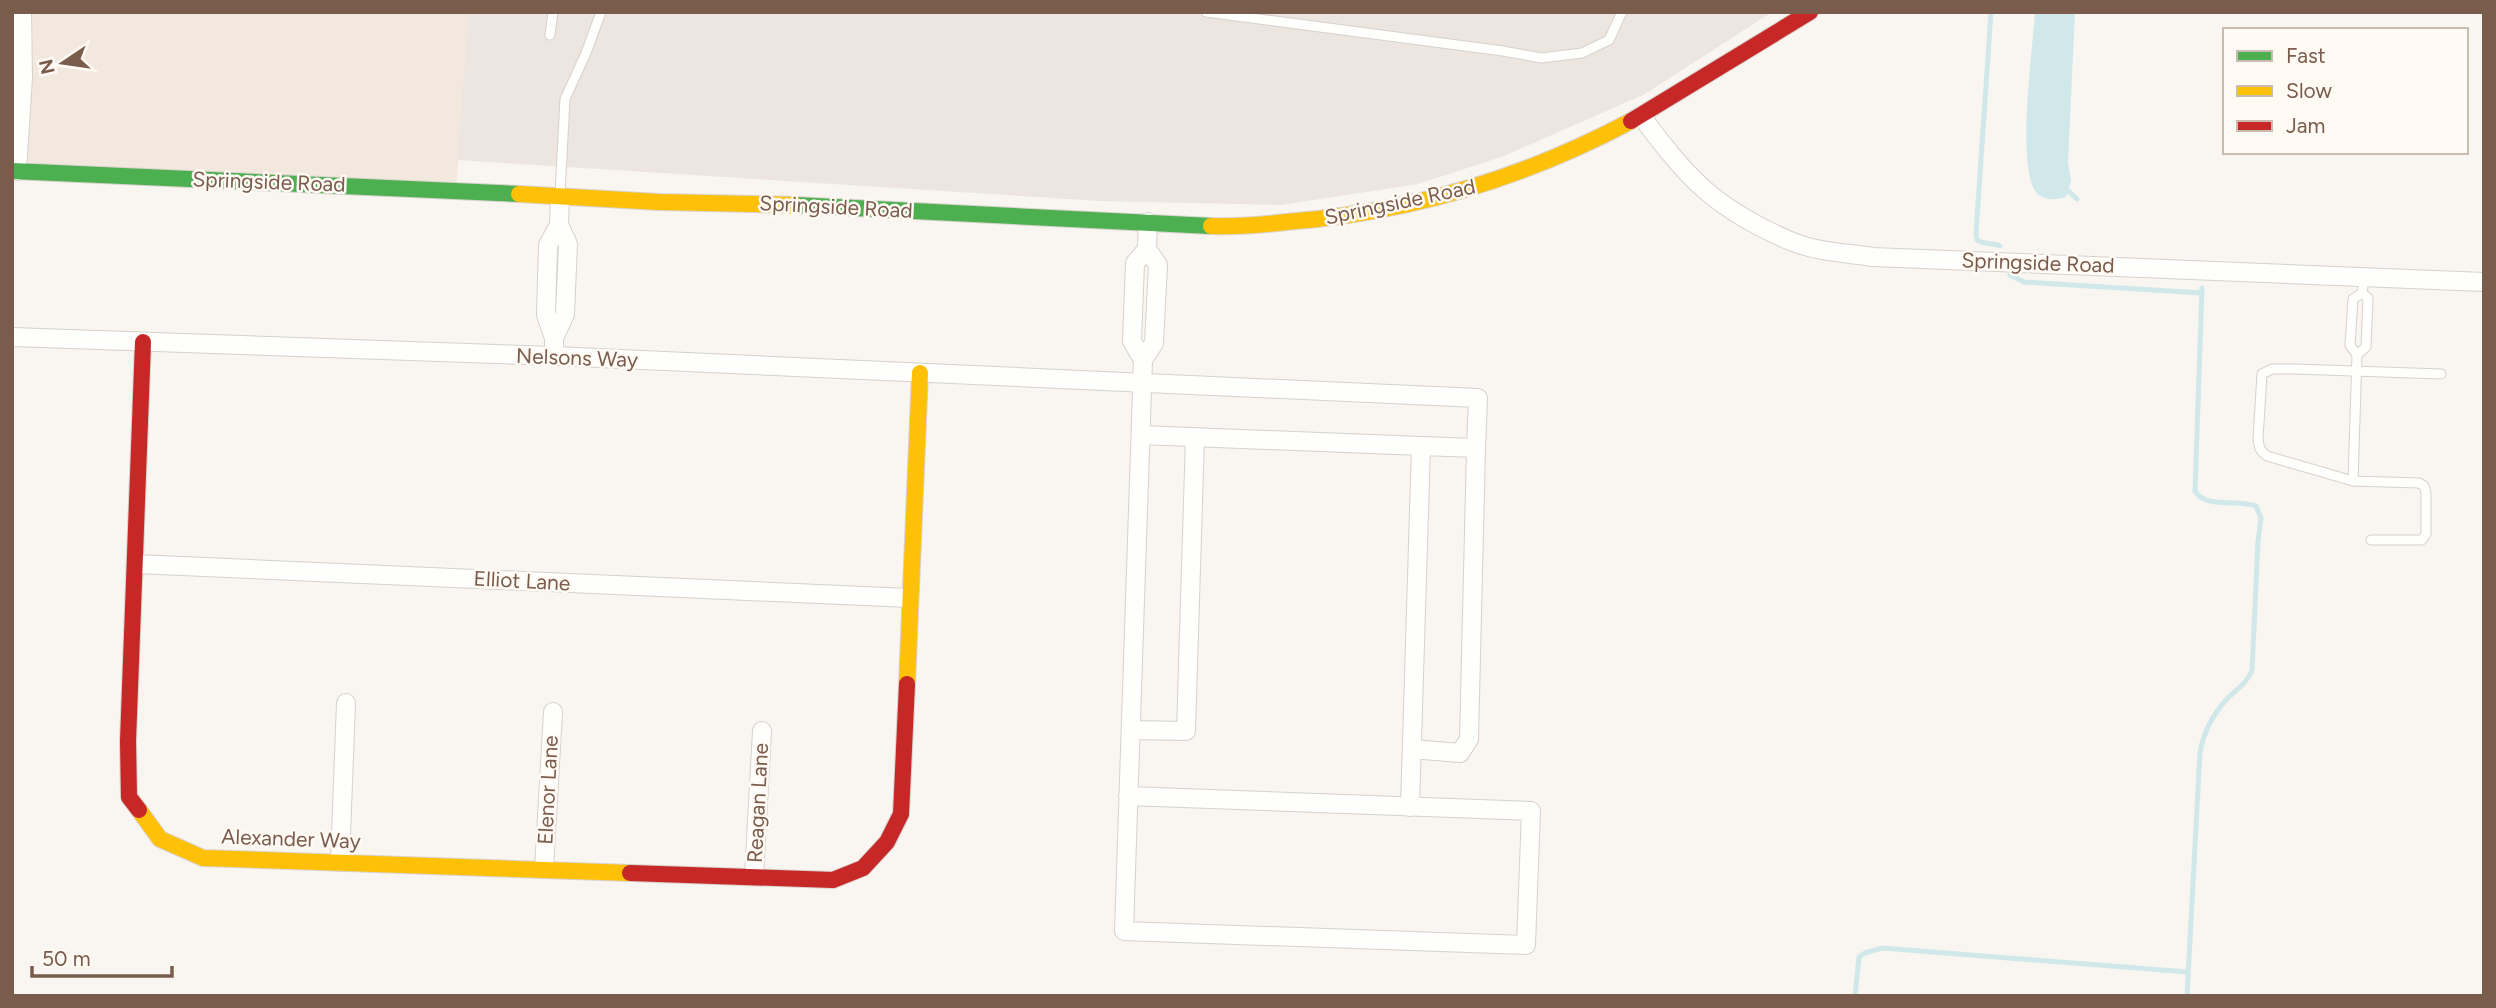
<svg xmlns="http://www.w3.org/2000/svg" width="2496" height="1008" font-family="Figtree,sans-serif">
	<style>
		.residential { fill: #f2e8de }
		.industrial { fill: #ede5e0 }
		.water { fill: #d0e8ea }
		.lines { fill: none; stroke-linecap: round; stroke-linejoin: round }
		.stream { stroke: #d0e8ea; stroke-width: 5 }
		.lane-casing { stroke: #d7d1cb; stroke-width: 11 }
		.street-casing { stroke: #d7d1cb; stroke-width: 20 }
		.fast-casing { stroke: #d9d2cb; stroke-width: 18 }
		.slow-casing { stroke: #d9d2cb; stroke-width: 18 }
		.jam-casing { stroke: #d9d2cb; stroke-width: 18 }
		.lane { stroke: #fefefd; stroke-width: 9 }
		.street { stroke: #fefefd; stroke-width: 18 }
		.fast { stroke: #4caf50; stroke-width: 16 }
		.slow { stroke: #ffc107; stroke-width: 16 }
		.jam { stroke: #c62828; stroke-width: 16 }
		.labels { text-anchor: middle; stroke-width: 5; stroke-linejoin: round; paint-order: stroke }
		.street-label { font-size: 21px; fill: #7a5c4d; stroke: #fffaf3 }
	</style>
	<rect width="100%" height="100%" fill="#f9f5f0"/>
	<path class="residential" d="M12 12H469L456 190 12 171Z"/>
	<path class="industrial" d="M469 12H1772L1645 94 1504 156 1418 184 1281 205 1100 201 457 160Z"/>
	<path class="water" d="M2035 12H2075L2068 162 2071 181 2066 197C2056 200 2043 201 2036 192 2016 167 2033 47 2035 12Z"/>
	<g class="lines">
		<g class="stream">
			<path d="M1991 12 1976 233 1977 240C1983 245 1992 242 2000 246"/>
			<path d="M2065 188 2077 199"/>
			<path d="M2010 275 2024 282 2202 293"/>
			<path d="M1855 996 1859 957 1865 953 1882 948 2188 972"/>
			<path d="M2187 996 2200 752C2204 731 2212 715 2227 699 2236 690 2248 682 2252 670L2258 541 2261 518 2256 506C2239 499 2205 509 2195 491L2202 288"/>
		</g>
		<defs>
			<g id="lane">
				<path d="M1206 12 1503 51 1541 58 1582 53 1609 40 1622 12"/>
				<path d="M550 35 553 12"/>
				<path d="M560 194 565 99 586 53 601 12"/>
				<path d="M2362 293 2353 299 2350 345 2357 355 2353 481 2419 483 2424 486 2426 493V534L2422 540H2371"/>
				<path d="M2357 355 2366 347 2368 298 2362 293 2363 287"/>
				<path d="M2353 481 2267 456C2260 451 2259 448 2258 439L2262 374 2272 369H2295L2441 374"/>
			</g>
			<g id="street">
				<path d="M1641 116C1660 141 1681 169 1705 190 1729 211 1763 230 1793 242 1818 252 1847 253 1873 257L2484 282"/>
				<path d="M17 171 23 77 22 12"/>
				<path d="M12 337 554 356 1478 398 1476 448"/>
				<path d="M554 338 565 314 568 244 559 225"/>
				<path d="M554 356V338L546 315 548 245 559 225 560 196"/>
				<path d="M1143 360 1132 341 1135 263 1147 249"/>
				<path d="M1141 435 1421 446"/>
				<path d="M136 564 909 598"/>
				<path d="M1131 730 1186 731 1195 437"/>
				<path d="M1128 796 1531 811 1526 945 1124 931 1143 360 1154 343 1158 265 1147 249 1148 222"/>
				<path d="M1410 807 1421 446 1476 448 1469 739 1460 753 1412 749"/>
				<path d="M340 862 346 703"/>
				<path d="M544 869 553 712"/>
				<path d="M754 876 762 731"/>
			</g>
			<g id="fast">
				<path d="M12 171 519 194"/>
				<path d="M795 205 1211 226"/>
			</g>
			<g id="slow">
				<path d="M519 194 659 202 795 205"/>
				<path d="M1211 226C1236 227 1261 225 1286 222 1407 213 1524 178 1631 121"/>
				<path d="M907 684 920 373"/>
				<path d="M139 810 160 839 203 858 630 873"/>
			</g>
			<g id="jam">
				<path d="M1631 121 1810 12"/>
				<path d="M139 810 129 797 128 741 143 342"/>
				<path d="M630 873 833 880 863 868 887 842 901 814 907 684"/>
			</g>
		</defs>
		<use href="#lane" class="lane-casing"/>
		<use href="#street" class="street-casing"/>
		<use href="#fast" class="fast-casing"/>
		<use href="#slow" class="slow-casing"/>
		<use href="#jam" class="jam-casing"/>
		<use href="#lane" class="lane"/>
		<use href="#street" class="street"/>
		<use href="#fast" class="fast"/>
		<use href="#slow" class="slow"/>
		<use href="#jam" class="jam"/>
	</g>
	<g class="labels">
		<g class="street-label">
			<text transform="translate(269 182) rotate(2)" y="7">Springside Road</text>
			<text transform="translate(1400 202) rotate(-12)" y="7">Springside Road</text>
			<text transform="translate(836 207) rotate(3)" y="7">Springside Road</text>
			<text transform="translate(2038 263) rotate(2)" y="7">Springside Road</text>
			<text transform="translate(577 358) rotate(2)" y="7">Nelsons Way</text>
			<text transform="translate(522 581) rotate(3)" y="7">Elliot Lane</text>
			<text transform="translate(548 790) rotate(-87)" y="7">Elenor Lane</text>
			<text transform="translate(758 803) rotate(-87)" y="7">Reagan Lane</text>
			<text transform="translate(291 839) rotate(2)" y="7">Alexander Way</text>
		</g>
	</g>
	<rect width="2496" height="1008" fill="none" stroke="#7a5c4d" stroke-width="28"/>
	<rect x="2223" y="28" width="245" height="126" fill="#fffaf3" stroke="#cabbb1" stroke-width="2"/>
	<rect x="2237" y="51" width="35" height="10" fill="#4caf50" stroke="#cabbb1" stroke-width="2"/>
	<text x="2286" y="63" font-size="21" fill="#7a5c4d">Fast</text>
	<rect x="2237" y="86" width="35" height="10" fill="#ffc107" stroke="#cabbb1" stroke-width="2"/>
	<text x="2286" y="98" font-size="21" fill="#7a5c4d">Slow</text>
	<rect x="2237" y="121" width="35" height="10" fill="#c62828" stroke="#cabbb1" stroke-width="2"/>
	<text x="2286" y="133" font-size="21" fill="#7a5c4d">Jam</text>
	<g transform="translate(63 63) rotate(257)" stroke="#fffaf3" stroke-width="5" paint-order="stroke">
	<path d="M0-5L12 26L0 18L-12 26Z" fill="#7a5c4d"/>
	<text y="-10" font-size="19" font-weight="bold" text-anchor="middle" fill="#7a5c4d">N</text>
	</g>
	<path d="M32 966v10h140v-10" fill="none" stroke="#7a5c4d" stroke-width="3.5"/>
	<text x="42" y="966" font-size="21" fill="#7a5c4d" stroke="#fffaf3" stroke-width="5" paint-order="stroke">50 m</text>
</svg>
